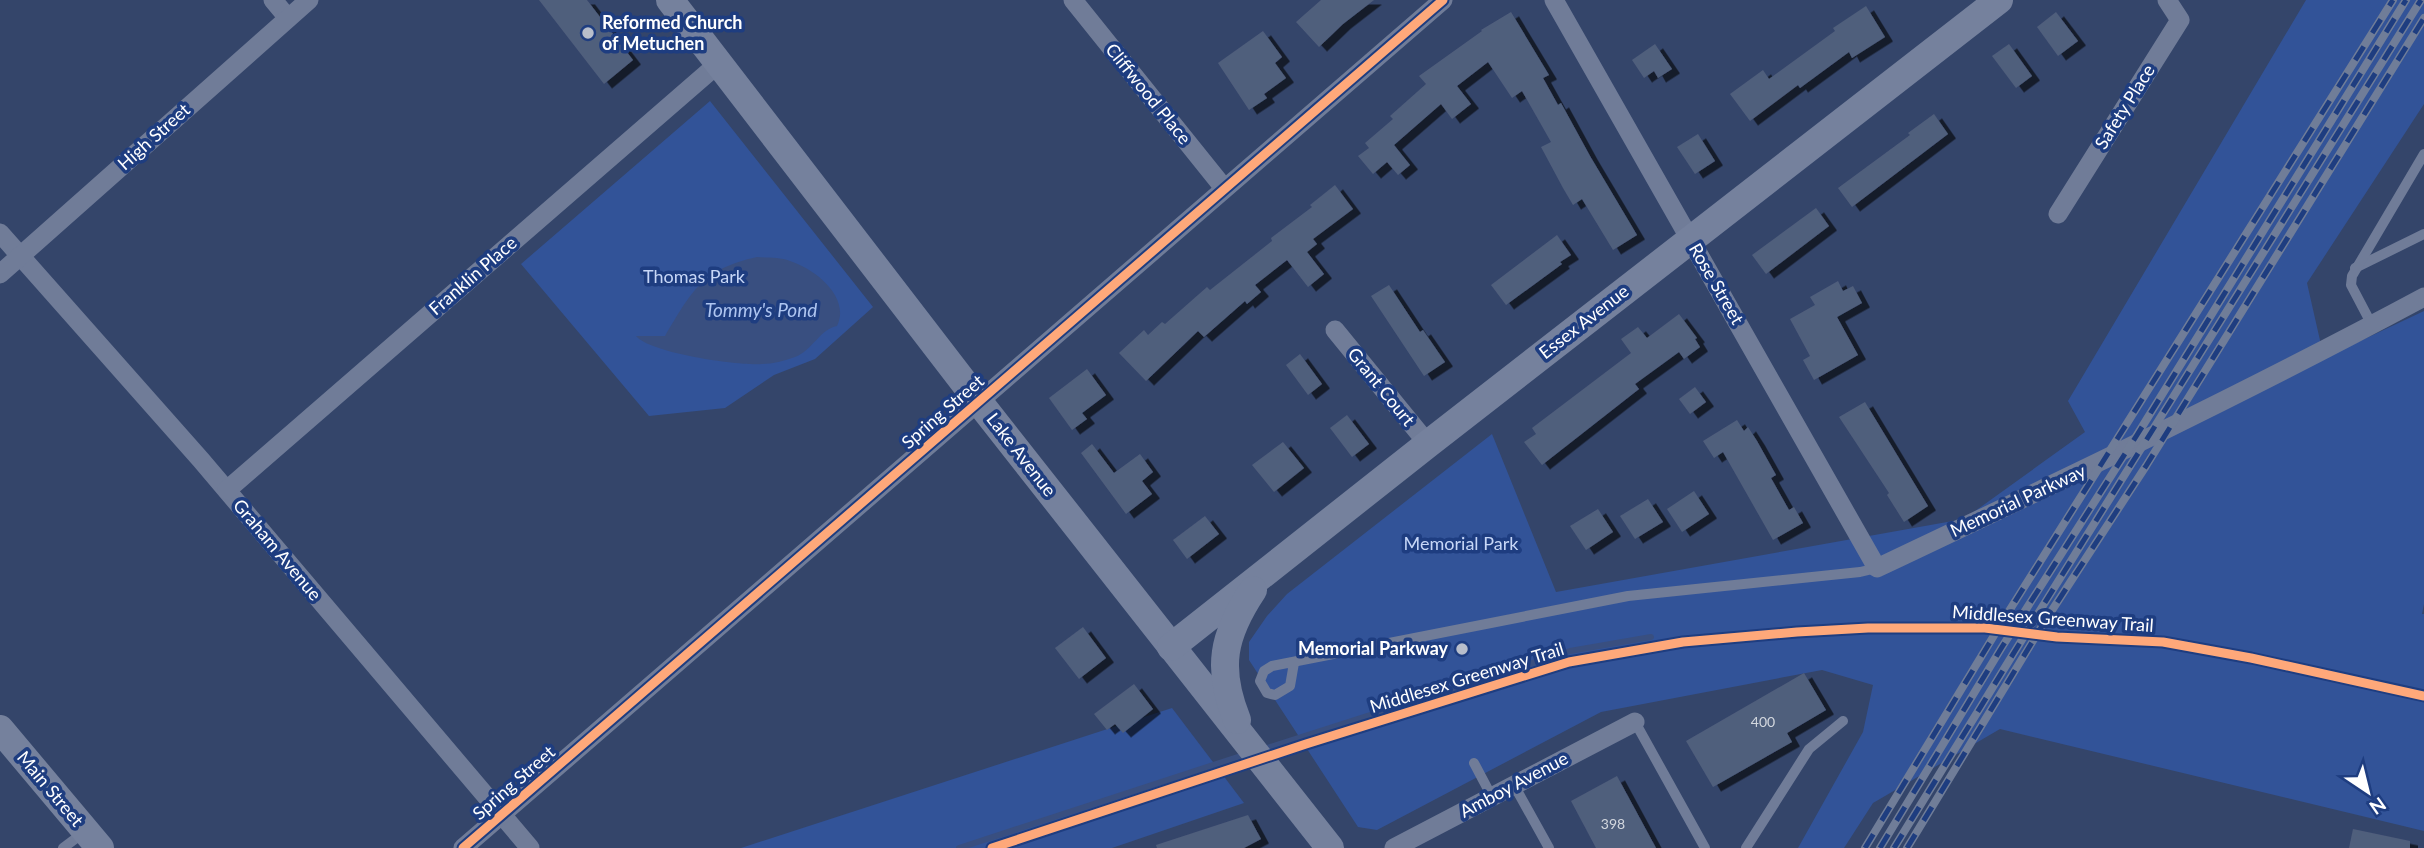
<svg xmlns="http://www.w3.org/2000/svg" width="2424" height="848" font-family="Lato,sans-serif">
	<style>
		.green { fill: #325398 }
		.water { fill: #394f80 }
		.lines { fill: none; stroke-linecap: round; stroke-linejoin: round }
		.stream { stroke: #394f80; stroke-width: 6 }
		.building { fill: #505e7c; filter: url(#shadow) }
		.lane { stroke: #707c98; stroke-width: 10 }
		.street { stroke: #707c98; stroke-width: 19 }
		.secondary { stroke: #75819d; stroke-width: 28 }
		.rail-casing { stroke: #707d98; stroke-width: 8 }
		.rail { stroke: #1e3d80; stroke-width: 5; stroke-dasharray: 16; stroke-linecap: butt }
		.cycleway-casing { stroke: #1e3d80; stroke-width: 13 }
		.cycleway { stroke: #fea87a; stroke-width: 9 }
		.poi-dot { fill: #b8becb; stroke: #1e3d80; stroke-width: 2.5 }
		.labels { text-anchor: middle; stroke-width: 7; stroke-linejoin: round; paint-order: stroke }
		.number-label { font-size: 14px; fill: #d3d7de }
		.poi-label { font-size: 18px; font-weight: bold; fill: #fff; stroke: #1e3d80; text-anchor: start }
		.street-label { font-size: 18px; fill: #fff; stroke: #1e3d80 }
		.park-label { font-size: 18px; fill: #c7d7f7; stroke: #1e3d80 }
		.water-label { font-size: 19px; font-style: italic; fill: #aec5f0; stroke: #1e3d80 }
	</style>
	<defs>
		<filter id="shadow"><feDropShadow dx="8" dy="4.5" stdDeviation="0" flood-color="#0009"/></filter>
	</defs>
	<rect width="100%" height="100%" fill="#34456a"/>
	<g class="green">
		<path d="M2306 0H2424V104L2307 283 2324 358 2424 311V604L2422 614H2424V831L2000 729 1873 803 1844 848H1798L1863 732 1873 685 1822 670 1601 712 1377 830 1358 827 1249 660V642L1267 616 1287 594 1492 434 1556 592 1964 519 2085 432 2068 401Z"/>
		<path d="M710 101 873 307 815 359 774 375 725 408 649 416 521 264Z"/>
		<path d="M1172 708 1244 803 1112 848H741Z"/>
	</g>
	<path class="water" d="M757 257C768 258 780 257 790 261 815 269 851 297 837 326 820 329 812 351 795 357 784 361 773 364 762 364 738 366 650 353 636 336H665C692 291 702 269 757 257Z"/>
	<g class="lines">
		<g class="stream">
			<path d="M1261 750 1570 651 1651 637"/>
			<path d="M959 848 1247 754"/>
		</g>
	</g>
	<g class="building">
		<path d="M539 0H587L633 60 604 84Z"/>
		<path d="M1321 0H1374L1343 24 1319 47 1296 22Z"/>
		<path d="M1866 6 1885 37 1852 58 1849 52 1800 88 1798 85 1750 121 1730 94 1763 70 1769 79 1835 31 1833 28Z"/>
		<path d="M1511 12 1549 75 1543 78 1558 105 1561 103 1590 156 1637 235 1613 250 1582 199 1573 205 1563 188 1541 147 1551 142 1522 91 1512 98 1488 62 1457 86 1471 104 1452 119 1441 104 1394 145 1410 165 1398 175 1387 162 1373 174 1358 156 1369 148 1365 143 1393 119 1390 116 1426 84 1419 76 1482 31 1481 30Z"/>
		<path d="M2056 12 2078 41 2058 56 2037 27Z"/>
		<path d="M1263 31 1282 57 1275 63 1286 78 1264 94 1267 98 1249 110 1218 63Z"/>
		<path d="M1655 44 1672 69 1658 78 1654 71 1644 78 1632 60Z"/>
		<path d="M2009 44 2032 76 2016 88 1992 56Z"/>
		<path d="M1934 114 1948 134 1852 207 1838 188 1910 135 1908 133Z"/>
		<path d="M1698 134 1715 161 1695 174 1677 147Z"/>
		<path d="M1335 185 1353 209 1313 239 1317 244 1307 252 1324 274 1308 287 1287 260 1255 285 1261 292 1247 304 1245 301 1204 337 1198 331 1146 381 1119 353 1144 330 1148 335 1162 322 1165 324 1207 287 1210 290 1272 241 1271 238 1312 207 1310 205Z"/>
		<path d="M1816 208 1829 226 1766 274 1752 255Z"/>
		<path d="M1557 235 1571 255 1560 262 1562 264 1506 305 1491 285Z"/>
		<path d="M1838 281 1843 291 1853 286 1862 303 1837 317 1858 355 1814 380 1803 360 1810 356 1790 319 1815 305 1810 297Z"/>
		<path d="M1389 285 1420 332 1423 330 1445 362 1424 376 1371 296Z"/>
		<path d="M1679 314 1697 338 1695 339 1700 347 1684 359 1679 352 1635 384 1639 389 1542 465 1524 442 1536 434 1532 428 1631 353 1621 339 1638 327 1647 338Z"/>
		<path d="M1300 354 1322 384 1308 395 1286 365Z"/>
		<path d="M1087 369 1106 395 1082 413 1087 419 1072 430 1049 398Z"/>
		<path d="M1695 387 1706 402 1690 414 1679 399Z"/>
		<path d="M1865 402 1928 506 1904 522 1887 495 1889 493 1839 417Z"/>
		<path d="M1347 415 1369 444 1352 457 1330 428Z"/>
		<path d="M1737 420 1744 431 1748 427 1757 441 1776 475 1771 478 1789 510 1794 507 1803 523 1773 540 1723 452 1714 458 1703 441Z"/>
		<path d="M1283 442 1304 468 1274 492 1252 465Z"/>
		<path d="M1092 444 1114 473 1140 454 1153 472 1142 481 1152 494 1126 514 1081 453Z"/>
		<path d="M1694 491 1709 514 1682 532 1667 509Z"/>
		<path d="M1648 499 1663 522 1635 539 1620 516Z"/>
		<path d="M1598 509 1613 532 1586 550 1570 526Z"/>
		<path d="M1205 516 1219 534 1187 559 1173 540Z"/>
		<path d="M1083 627 1106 658 1079 679 1055 648Z"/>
		<path d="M1804 673 1826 710 1787 733 1792 742 1713 787 1686 741Z"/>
		<path d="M1134 684 1153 709 1123 733 1115 724 1107 730 1094 714Z"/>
		<path d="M1617 776 1656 848H1596L1571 801Z"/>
		<path d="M1248 815 1261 839 1244 848H1157L1156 845Z"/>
		<path d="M2353 829 2410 841V848H2349Z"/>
	</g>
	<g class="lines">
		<g class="lane">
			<path d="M2355 268 2424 234"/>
			<path d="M2372 325 2351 285 2352 276 2424 154"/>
			<path d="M1294 663 1290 686 1275 695 1267 693 1260 681 1264 671 1272 666 1628 596 1860 572 1877 568"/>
			<path d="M1635 722 1705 848"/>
			<path d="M1474 763 1492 797"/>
			<path d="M1514 785 1549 848"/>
			<path d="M63 848 83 833"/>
			<path d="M1746 848 1809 749 1843 721"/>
		</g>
		<g class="street">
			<path d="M273 0 288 18"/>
			<path d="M1073 0 1224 188"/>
			<path d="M1554 0 1877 568C2061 481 2245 393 2424 297"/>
			<path d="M2058 214 2180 20 2167 0"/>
			<path d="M0 233 201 460 530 848"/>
			<path d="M0 274 309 0"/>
			<path d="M1335 330 1428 444"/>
			<path d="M227 490 719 63"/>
			<path d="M463 848 1443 0"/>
			<path d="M1394 848 1635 722"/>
		</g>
		<g class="secondary">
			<path d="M670 0 979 402 1330 848"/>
			<path d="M1171 647 1428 444 1999 0"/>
			<path d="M1237 720C1216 668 1223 635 1253 590"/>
			<path d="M0 729 100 848"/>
		</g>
		<defs>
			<g id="rail">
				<path d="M1865 848 2004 619 2393 0"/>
				<path d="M1880 848 2002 647 2137 435 2406 0"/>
				<path d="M1894 848 2034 620 2421 0"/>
				<path d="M1907 848 2045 621 2146 466 2424 18"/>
			</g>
		</defs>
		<use href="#rail" class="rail-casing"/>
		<use href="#rail" class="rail"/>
		<defs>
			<g id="cycleway">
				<path d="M463 848 1443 0"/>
				<path d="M992 848 1306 744 1569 662 1683 642 1797 632 1868 628H1985L2057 637 2163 642 2251 658 2424 696"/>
			</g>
		</defs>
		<use href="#cycleway" class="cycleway-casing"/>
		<use href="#cycleway" class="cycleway"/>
	</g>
	<g class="poi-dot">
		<circle cx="588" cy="33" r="7"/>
		<circle cx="1462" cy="649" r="7"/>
	</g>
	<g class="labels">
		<g class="number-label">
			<text x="1763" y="727">400</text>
			<text x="1613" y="829">398</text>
		</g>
		<g class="poi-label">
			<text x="602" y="29">Reformed Church<tspan x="602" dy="21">of Metuchen</tspan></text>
			<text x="1448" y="655" text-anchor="end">Memorial Parkway</text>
		</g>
		<g class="street-label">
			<text transform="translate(1148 94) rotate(51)" y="6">Cliffwood Place</text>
			<text transform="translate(2125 107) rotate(-58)" y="6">Safety Place</text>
			<text transform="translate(154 137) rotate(-42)" y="6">High Street</text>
			<text transform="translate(473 276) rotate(-41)" y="6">Franklin Place</text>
			<text transform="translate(1716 284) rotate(60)" y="6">Rose Street</text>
			<text transform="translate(1584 322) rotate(-38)" y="6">Essex Avenue</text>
			<text transform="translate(1381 387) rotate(51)" y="6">Grant Court</text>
			<text transform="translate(943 412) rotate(-41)" y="6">Spring Street</text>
			<text transform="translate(1021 455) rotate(52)" y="6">Lake Avenue</text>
			<text transform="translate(2018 501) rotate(-25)" y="6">Memorial Parkway</text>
			<text transform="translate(277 550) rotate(50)" y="6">Graham Avenue</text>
			<text transform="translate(2053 619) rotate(4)" y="6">Middlesex Greenway Trail</text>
			<text transform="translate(1467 678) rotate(-17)" y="6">Middlesex Greenway Trail</text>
			<text transform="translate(514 783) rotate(-41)" y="6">Spring Street</text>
			<text transform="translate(1514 785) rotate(-28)" y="6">Amboy Avenue</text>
			<text transform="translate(50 789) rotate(50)" y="6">Main Street</text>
		</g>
		<g class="park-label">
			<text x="694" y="283">Thomas Park</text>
			<text x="1461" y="550">Memorial Park</text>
		</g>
		<g class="water-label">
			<text x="761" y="317">Tommy's Pond</text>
		</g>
	</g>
	<g transform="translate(2368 792) rotate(145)" stroke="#1e3d80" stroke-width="5" paint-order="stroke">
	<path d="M0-5L12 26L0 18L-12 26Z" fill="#ffffff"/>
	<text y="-10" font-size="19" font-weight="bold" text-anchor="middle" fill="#ffffff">N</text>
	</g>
</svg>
